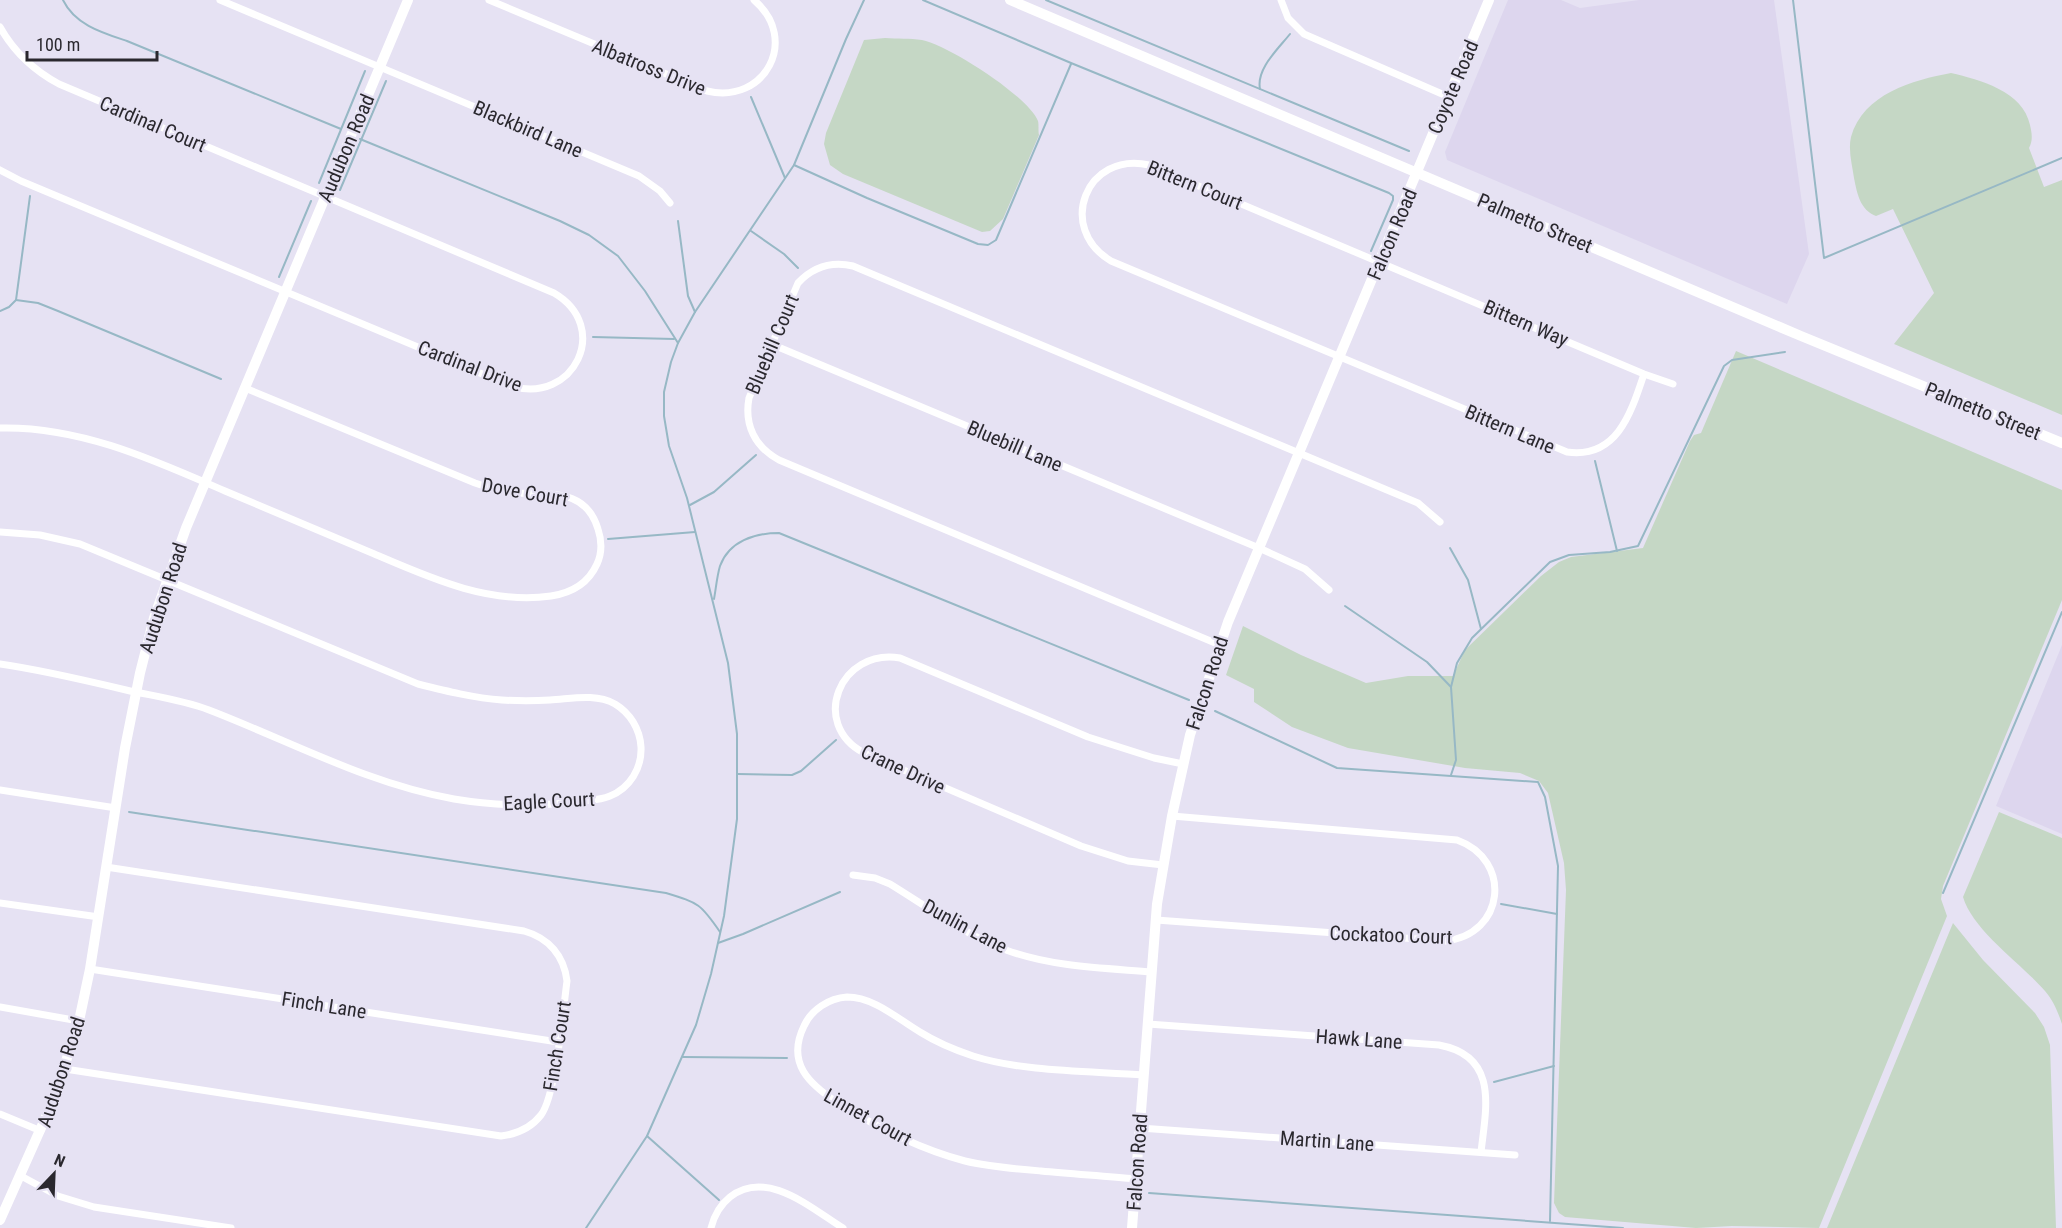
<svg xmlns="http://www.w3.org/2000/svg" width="2062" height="1228" font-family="'Roboto Condensed',sans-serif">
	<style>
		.built { fill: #ddd6ee }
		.green { fill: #c5d7c5 }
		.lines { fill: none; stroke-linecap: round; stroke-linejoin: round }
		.stream { stroke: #97b8c5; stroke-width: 2 }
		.street { stroke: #fff; stroke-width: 7 }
		.secondary { stroke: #fff; stroke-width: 10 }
		.labels { text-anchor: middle; stroke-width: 4.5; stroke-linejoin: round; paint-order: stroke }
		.street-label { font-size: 20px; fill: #2a282e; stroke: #e6e2f3 }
	</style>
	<rect width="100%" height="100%" fill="#e6e2f3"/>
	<g class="built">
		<path d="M1508 0H1561L1580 8 1639 0H1774L1809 254 1787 304 1447 160 1445 152Z"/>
		<path d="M2062 645V834L1996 806Z"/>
	</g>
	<g class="green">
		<path d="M885 38C897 39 910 38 922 40 948 45 1028 96 1038 121 1039 125 1038 131 1039 135L1003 219 990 231 982 232 843 174 830 165 824 144 826 133 864 40Z"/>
		<path d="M1951 73C1980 80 2023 91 2030 125 2032 134 2033 140 2029 148L2044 187 2062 180V415L1894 344 1934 293 1893 209 1876 216C1860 210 1857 193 1854 178 1852 164 1848 150 1851 137 1863 94 1913 80 1951 73Z"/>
		<path d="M1736 351 2062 490V600L1943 886 1941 899 1947 916 1819 1228 1732 1226 1696 1228 1565 1217 1559 1213 1554 1203 1566 890 1564 863 1548 793 1539 781 1520 773 1465 768 1348 748 1292 727 1254 702V689L1226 675 1243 626 1301 655 1366 683 1408 676H1453L1465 650 1541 576 1559 562 1571 557 1643 548 1690 441 1694 435 1701 433Z"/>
		<path d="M1999 812 2062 838V1024C2058 1012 2053 1000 2045 991 2022 964 1973 931 1963 897Z"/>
		<path d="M1953 923 1983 960 2035 1013 2044 1027 2050 1045 2056 1228H1827Z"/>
	</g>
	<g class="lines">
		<g class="stream">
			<path d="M63 0C75 25 103 33 127 41L341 129"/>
			<path d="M923 0 1071 63 1389 193 1393 196V200L1371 251"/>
			<path d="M1046 0 1409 151"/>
			<path d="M1793 0 1824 258 2062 158"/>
			<path d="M1260 89C1256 69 1278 49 1290 34"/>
			<path d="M751 97 785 178"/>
			<path d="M360 139 560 221 589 235 618 256 645 291 678 343"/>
			<path d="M794 165 867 198 978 244 988 245 996 240 1071 64"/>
			<path d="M319 183 365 71"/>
			<path d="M340 190 386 81"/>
			<path d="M678 221 688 296 695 312"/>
			<path d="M751 231 784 254 798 268"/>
			<path d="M279 277 311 201"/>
			<path d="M16 300 38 303 58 311 221 379"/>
			<path d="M0 311 9 307 16 300 30 196"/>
			<path d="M593 337 674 339"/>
			<path d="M1595 461 1617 551"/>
			<path d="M690 505 714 492 756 455"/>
			<path d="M608 539 695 532"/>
			<path d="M1450 548 1468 580 1481 629"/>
			<path d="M714 599C716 588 717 576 720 566 729 541 755 533 779 533L1189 700"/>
			<path d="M1345 606 1427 662 1451 687"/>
			<path d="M1215 711 1337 768 1538 782 1545 797 1558 866 1550 1221"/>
			<path d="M738 774 792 775 801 771 836 740"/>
			<path d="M1451 775 1456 760 1451 687 1457 663 1472 638 1550 562 1569 555 1610 552 1638 546 1724 366 1732 360 1785 352"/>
			<path d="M129 812 666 893C699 903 701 904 720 932"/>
			<path d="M1943 893 2062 612"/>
			<path d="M1501 904 1557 914"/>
			<path d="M718 943 743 934 840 892"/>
			<path d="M683 1057 787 1058"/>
			<path d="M1494 1082 1554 1066"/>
			<path d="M647 1136 719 1200"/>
			<path d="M1149 1193 1623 1228"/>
			<path d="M586 1228 647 1136 696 1025 711 974 724 916 737 819V734L728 663 687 498 669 446 664 416V392L671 362 678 343 695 312 794 165 846 39 864 0"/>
		</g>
		<g class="street">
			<path d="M220 0 639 176 660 191 670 203"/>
			<path d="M489 0 707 91C765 105 800 39 754 0"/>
			<path d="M1281 0 1288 18 1304 34 1449 97"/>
			<path d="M0 27C14 52 33 70 59 84L554 293C612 327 574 405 511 386L21 181 0 170"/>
			<path d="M771 344 1259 548 1305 569 1329 590"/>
			<path d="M1644 374C1631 413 1617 459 1567 452L1111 261C1056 228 1086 151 1149 165L1644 374 1673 384"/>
			<path d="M0 428C80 426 154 460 225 491 274 512 323 532 372 553 428 577 488 605 551 596 571 593 588 584 597 564 602 553 602 541 598 529 586 489 552 495 519 493 504 492 489 488 475 483L245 388"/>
			<path d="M0 532 40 535 80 544 418 684C446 691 474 698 502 700 518 701 534 701 550 700 571 699 595 693 615 704 630 713 640 729 641 747 642 768 630 788 610 796 601 800 592 800 582 801 540 807 496 806 454 799 368 784 290 741 209 710 183 700 153 696 126 690 84 680 42 670 0 664"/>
			<path d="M1220 645 779 460C755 447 744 425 749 398L798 283C813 267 831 261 853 266L1418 503 1440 522"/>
			<path d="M0 790 116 808"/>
			<path d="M1163 865 1128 861 1081 846 864 753C809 724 840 648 900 658L1088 737 1154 758 1183 764"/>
			<path d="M853 875 875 878 890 884C926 906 967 936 1006 950 1052 967 1104 968 1152 972"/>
			<path d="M0 903 99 917"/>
			<path d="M1156 920 1445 941C1505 935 1513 860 1457 840L1172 816"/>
			<path d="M90 969 558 1042"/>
			<path d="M0 1007 79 1021"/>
			<path d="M1148 1024 1439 1045C1499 1056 1486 1108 1481 1152"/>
			<path d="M65 1069 501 1136C517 1134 531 1128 541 1115 556 1095 563 1010 567 981 564 956 549 938 524 931L106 867"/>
			<path d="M0 1114 41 1131"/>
			<path d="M1140 1128 1515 1155"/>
			<path d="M21 1176 58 1196 94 1207 231 1228"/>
			<path d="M1136 1179C1104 1176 1073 1174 1041 1171 1016 1169 990 1167 965 1161 919 1149 878 1128 838 1103 809 1084 786 1063 804 1026 811 1010 829 998 847 997 874 997 898 1019 920 1032 936 1042 955 1050 973 1056 1023 1072 1091 1071 1144 1075"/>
			<path d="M711 1228C714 1216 720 1205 730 1197 767 1168 812 1209 843 1228"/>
		</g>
		<g class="secondary">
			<path d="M1010 0 1801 336 2062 443"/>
			<path d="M0 1220 53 1101 79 1021 90 969 125 748 140 673 154 618 186 528 408 0"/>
			<path d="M1132 1228 1157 904 1172 816 1190 735 1228 622 1489 0"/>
		</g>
	</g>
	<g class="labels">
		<g class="street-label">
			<text transform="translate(649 67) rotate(22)" y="7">Albatross Drive</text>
			<text transform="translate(1453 87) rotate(-67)" y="7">Coyote Road</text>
			<text transform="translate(153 124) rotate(23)" y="7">Cardinal Court</text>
			<text transform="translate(528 129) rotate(23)" y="7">Blackbird Lane</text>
			<text transform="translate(346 148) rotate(-67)" y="7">Audubon Road</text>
			<text transform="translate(1195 185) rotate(22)" y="7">Bittern Court</text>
			<text transform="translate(1535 223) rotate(23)" y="7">Palmetto Street</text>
			<text transform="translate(1392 234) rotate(-67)" y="7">Falcon Road</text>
			<text transform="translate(1526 323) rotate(23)" y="7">Bittern Way</text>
			<text transform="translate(772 344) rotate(-67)" y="7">Bluebill Court</text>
			<text transform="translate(470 366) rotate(21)" y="7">Cardinal Drive</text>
			<text transform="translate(1983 411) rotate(22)" y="7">Palmetto Street</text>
			<text transform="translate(1510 429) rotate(23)" y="7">Bittern Lane</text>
			<text transform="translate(1015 446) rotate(23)" y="7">Bluebill Lane</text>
			<text transform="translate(525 492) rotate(10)" y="7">Dove Court</text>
			<text transform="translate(163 598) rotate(-72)" y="7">Audubon Road</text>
			<text transform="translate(1207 683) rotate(-72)" y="7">Falcon Road</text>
			<text transform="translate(903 769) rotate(25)" y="7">Crane Drive</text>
			<text transform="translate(549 801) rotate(-3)" y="7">Eagle Court</text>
			<text transform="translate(965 926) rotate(28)" y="7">Dunlin Lane</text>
			<text transform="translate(1391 935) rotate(2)" y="7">Cockatoo Court</text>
			<text transform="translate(324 1005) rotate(9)" y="7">Finch Lane</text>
			<text transform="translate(1359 1039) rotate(4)" y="7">Hawk Lane</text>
			<text transform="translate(557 1046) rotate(-81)" y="7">Finch Court</text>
			<text transform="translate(61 1072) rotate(-72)" y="7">Audubon Road</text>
			<text transform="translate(868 1117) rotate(29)" y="7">Linnet Court</text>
			<text transform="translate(1327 1141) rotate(4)" y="7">Martin Lane</text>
			<text transform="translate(1137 1162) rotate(-86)" y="7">Falcon Road</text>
		</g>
	</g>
	<g transform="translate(54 1174) rotate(23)" stroke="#e6e2f3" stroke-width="4.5" paint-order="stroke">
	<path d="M0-4.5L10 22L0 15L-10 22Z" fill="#2a282e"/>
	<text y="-9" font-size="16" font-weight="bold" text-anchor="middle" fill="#2a282e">N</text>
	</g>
	<path d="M27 51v9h130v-9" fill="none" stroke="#2a282e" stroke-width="3"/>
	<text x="36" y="51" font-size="18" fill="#2a282e" stroke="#e6e2f3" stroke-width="4.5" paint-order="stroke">100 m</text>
</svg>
